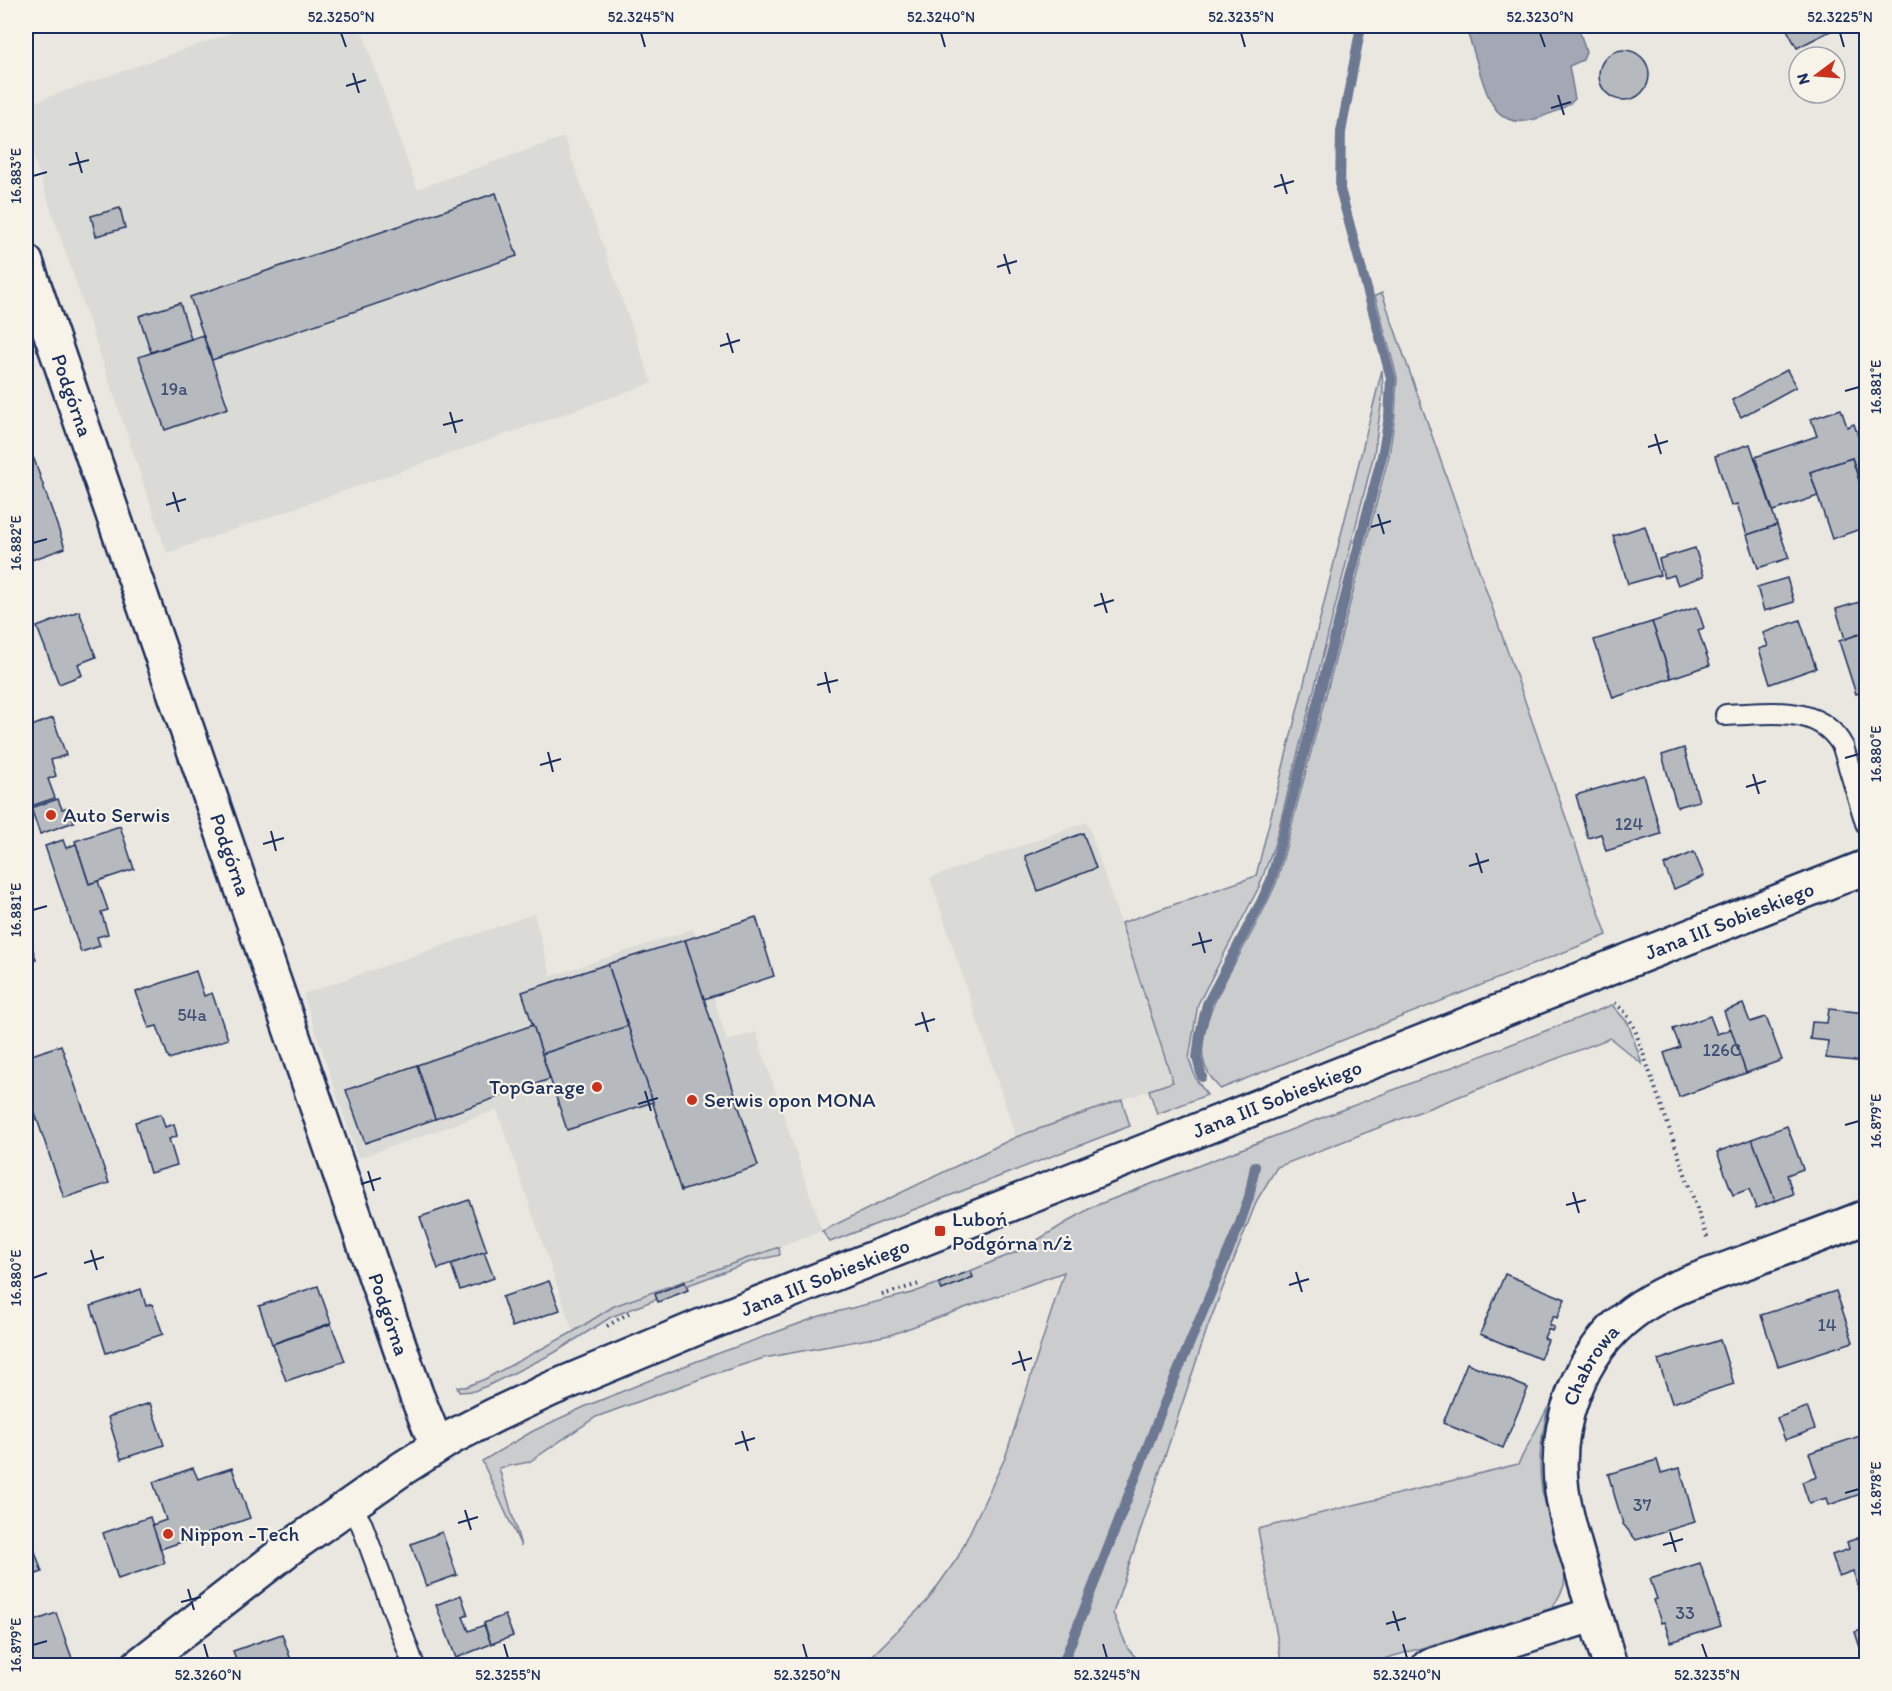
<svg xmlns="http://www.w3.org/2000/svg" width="1892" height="1691" font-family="Itim,sans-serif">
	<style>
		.built { fill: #dadad6 }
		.green { fill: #cbcccd; stroke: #737e96; stroke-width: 1.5 }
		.water { fill: #a3a8b4; stroke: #6d7892; stroke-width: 1.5 }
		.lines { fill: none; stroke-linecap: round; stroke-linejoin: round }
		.stream { stroke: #6d7892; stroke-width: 10 }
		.building { fill: #b6babf; stroke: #1b2f5e; stroke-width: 1.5 }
		.lane-casing { stroke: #1b2f5e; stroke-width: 24 }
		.street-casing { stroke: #1b2f5e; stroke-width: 38 }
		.secondary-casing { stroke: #1b2f5e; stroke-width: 38 }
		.path { stroke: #1b2f5e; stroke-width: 4; stroke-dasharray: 1.5 4.5; stroke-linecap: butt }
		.lane { stroke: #f7f3e8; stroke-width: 20 }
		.street { stroke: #f7f3e8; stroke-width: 33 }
		.secondary { stroke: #f7f3e8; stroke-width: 33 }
		.ticks { fill: none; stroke: #1b2f5e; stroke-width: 2 }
		.poi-dot { fill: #c8321e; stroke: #f7f3e8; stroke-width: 2 }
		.labels { text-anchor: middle; stroke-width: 4.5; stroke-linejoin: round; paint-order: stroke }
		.number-label { font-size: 18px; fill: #425276 }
		.street-label { font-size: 21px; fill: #1b2f5e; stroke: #f7f3e8 }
		.poi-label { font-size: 21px; fill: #1b2f5e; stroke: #f7f3e8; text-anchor: start }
		.neatline { fill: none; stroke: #1b2f5e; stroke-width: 2 }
		.ticks-label { font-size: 15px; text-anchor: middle; fill: #1b2f5e }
	</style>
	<rect width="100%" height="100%" fill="#eae7e0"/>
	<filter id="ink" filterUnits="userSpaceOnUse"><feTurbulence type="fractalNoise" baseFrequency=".0167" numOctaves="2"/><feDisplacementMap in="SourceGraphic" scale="12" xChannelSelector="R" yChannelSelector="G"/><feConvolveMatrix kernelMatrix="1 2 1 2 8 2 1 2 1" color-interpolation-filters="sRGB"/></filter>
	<g filter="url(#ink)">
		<g class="built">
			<path d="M251 26H360L417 189 564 137 652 383 167 553 26 135V105Z"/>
			<path d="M1087 822 1173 1082 1016 1137 930 878Z"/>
			<path d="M534 914 551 976 693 929 727 1041 756 1032 822 1231 614 1306 573 1332 497 1110 358 1158 303 994Z"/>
		</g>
		<g class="green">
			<path d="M1382 293 1607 935 1220 1089C1212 1079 1205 1071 1203 1058 1198 1020 1229 975 1246 943 1257 923 1268 902 1277 881L1389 455 1395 415 1397 377 1375 296Z"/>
			<path d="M1382 370 1383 392 1374 454 1275 843 1259 887 1198 1004 1189 1059 1196 1079 1207 1095 1157 1114 1149 1090 1173 1082 1121 923 1256 876Z"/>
			<path d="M1612 1005 1628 1023 1642 1064 1610 1038 1277 1167 1257 1200 1208 1326 1113 1613 1128 1649 1143 1665H863L927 1601 958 1557 1005 1458 1064 1272 890 1335 764 1358 714 1374 596 1417 529 1462 499 1468 521 1546 482 1461 533 1431 584 1407 692 1363 820 1316 912 1293 939 1283 942 1290 973 1277 970 1271 1021 1250 1092 1207Z"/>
			<path d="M1122 1100 1130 1126 830 1242 822 1231 1016 1137Z"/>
			<path d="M779 1247 780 1255 750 1262 686 1286 684 1282 655 1294 657 1299 611 1317 554 1353 489 1385 474 1391 459 1392 457 1387H465L485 1379 573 1332 614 1306Z"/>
			<path d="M1548 1407C1542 1435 1537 1461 1542 1490 1546 1511 1569 1567 1564 1585 1562 1593 1555 1603 1551 1610L1363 1665H1282L1258 1529 1518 1464Z"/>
		</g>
		<path class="water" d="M1465 26H1578L1586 52 1583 60 1569 66 1575 99C1565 109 1552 113 1538 118 1498 132 1489 101 1479 70 1475 55 1470 40 1465 26Z"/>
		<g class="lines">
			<g class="stream">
				<path d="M1202 1077 1197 1058 1200 1034 1207 1004 1261 902 1271 880 1382 456 1389 417 1391 378 1340 189 1341 132 1361 26"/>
				<path d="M1062 1666 1164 1404 1239 1226 1249 1197 1255 1166"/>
			</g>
		</g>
		<g class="building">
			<path d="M1785 26H1840L1797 48Z"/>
			<circle cx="1624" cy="75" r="25"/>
			<path d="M496 193 517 256 212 360 190 297Z"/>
			<path d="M120 208 125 228 96 236 91 216Z"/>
			<path d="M180 303 191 339 151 352 139 316Z"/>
			<path d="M203 335 228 408 165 430 139 357Z"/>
			<path d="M1787 370 1796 387 1741 417 1732 400Z"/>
			<path d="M1841 409 1847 427 1854 424 1864 453 1866 452V501L1852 458 1810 472 1818 496 1773 511 1755 457 1817 436 1811 419Z"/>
			<path d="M1750 444 1777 525 1747 535 1737 504 1731 506 1715 456Z"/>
			<path d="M1852 458 1866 503V527L1832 539 1810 472Z"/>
			<path d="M34 459 65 548 26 562V461Z"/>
			<path d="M1777 525 1789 558 1758 568 1747 535Z"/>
			<path d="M1645 526 1660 575 1628 584 1613 536Z"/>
			<path d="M1695 548 1704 576 1678 585 1674 575 1664 578 1659 559Z"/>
			<path d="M1787 578 1794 602 1764 611 1757 587Z"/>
			<path d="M1866 600V632L1845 639 1836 609Z"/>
			<path d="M26 606 32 629 26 631Z"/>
			<path d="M1697 607 1704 628 1698 630 1710 665 1671 678 1652 622Z"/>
			<path d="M79 611 96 657 78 664 82 675 59 684 37 627Z"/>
			<path d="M1800 620 1816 668 1770 684 1759 649 1768 646 1763 633Z"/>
			<path d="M1652 622 1671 678 1613 698 1594 640Z"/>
			<path d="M1866 632V691L1856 694 1839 641Z"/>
			<path d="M53 718 66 755 51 760 56 776 48 779 55 798 31 806 26 792V728Z"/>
			<path d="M1684 748 1699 801 1677 807 1662 755Z"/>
			<path d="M1644 775 1661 834 1606 851 1601 834 1588 838 1576 795Z"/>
			<path d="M58 799 62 809 69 807 74 822 40 834 31 808Z"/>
			<path d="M120 826 134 869 89 884 75 841Z"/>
			<path d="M1083 833 1096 868 1038 891 1025 856Z"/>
			<path d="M63 840 66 848 76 844 89 884 98 881 108 910 101 912 108 934 97 937 100 946 81 952 45 846Z"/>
			<path d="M1694 852 1704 876 1674 889 1664 865Z"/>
			<path d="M756 917 774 976 704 999 685 940Z"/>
			<path d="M26 930 36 959 26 963Z"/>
			<path d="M685 940 758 1166 681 1191 608 964Z"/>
			<path d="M608 964 628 1026 542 1054 522 992Z"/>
			<path d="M196 971 204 996 212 993 228 1039 169 1059 157 1026 149 1028 136 992Z"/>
			<path d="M1743 1004 1750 1022 1766 1017 1782 1060 1746 1073 1724 1011Z"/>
			<path d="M1829 1009 1866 1013V1062L1826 1058 1828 1041 1810 1039 1812 1022 1827 1023Z"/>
			<path d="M1710 1016 1717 1034 1731 1029 1746 1073 1679 1097 1664 1053 1680 1047 1673 1029Z"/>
			<path d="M533 1025 550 1079 435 1119 417 1065Z"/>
			<path d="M628 1026 653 1102 567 1130 542 1054Z"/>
			<path d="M61 1045 109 1183 64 1198 26 1087V1057Z"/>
			<path d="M417 1065 435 1119 365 1143 346 1090Z"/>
			<path d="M161 1114 165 1127 174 1124 177 1136 169 1139 177 1165 150 1173 135 1122Z"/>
			<path d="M1787 1126 1803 1169 1787 1175 1793 1194 1775 1201 1752 1139Z"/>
			<path d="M1752 1139 1775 1201 1756 1208 1749 1189 1733 1195 1717 1152Z"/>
			<path d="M469 1200 487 1251 438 1269 420 1217Z"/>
			<path d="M484 1252 494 1278 460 1290 451 1264Z"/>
			<path d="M970 1271 973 1277 942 1290 939 1283Z"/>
			<path d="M1505 1274 1565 1299 1557 1318 1553 1316 1549 1325 1554 1327 1552 1331 1548 1329 1544 1338 1548 1340 1540 1359 1480 1334Z"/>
			<path d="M549 1281 560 1310 512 1327 502 1297Z"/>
			<path d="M685 1282 688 1290 658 1302 655 1294Z"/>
			<path d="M318 1286 331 1323 272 1344 259 1306Z"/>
			<path d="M141 1289 146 1306 152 1304 163 1334 106 1353 91 1306Z"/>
			<path d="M1836 1291 1853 1342 1778 1366 1761 1315Z"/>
			<path d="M331 1324 345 1361 286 1381 273 1344Z"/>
			<path d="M1720 1340 1734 1384 1672 1403 1658 1360Z"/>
			<path d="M1467 1363 1528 1388 1503 1448 1443 1423Z"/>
			<path d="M150 1403 164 1445 121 1459 108 1417Z"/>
			<path d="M1807 1407 1815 1429 1785 1440 1777 1418Z"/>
			<path d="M1866 1434V1492L1829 1505 1827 1498 1809 1503 1802 1482 1817 1477 1809 1453Z"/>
			<path d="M1657 1460 1661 1473 1680 1468 1695 1522 1636 1540 1623 1524 1608 1474Z"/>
			<path d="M193 1468 198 1479 232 1468 250 1518 161 1549 152 1525 166 1520 153 1482Z"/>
			<path d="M150 1517 165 1563 118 1579 103 1533Z"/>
			<path d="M26 1525 42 1572 26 1578Z"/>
			<path d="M442 1532 457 1575 426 1586 411 1544Z"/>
			<path d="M1866 1535V1593L1861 1595 1853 1571 1839 1576 1832 1555 1849 1549 1847 1542Z"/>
			<path d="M1700 1563 1721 1626 1671 1642 1664 1622 1661 1623 1654 1600 1657 1599 1650 1579Z"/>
			<path d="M461 1595 468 1615 463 1617 469 1631 484 1625 491 1644 456 1658 436 1605Z"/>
			<path d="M56 1613 74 1664 26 1666V1624Z"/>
			<path d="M505 1615 513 1636 491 1644 484 1623Z"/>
			<path d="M1866 1629V1666L1855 1632Z"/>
			<path d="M282 1634 293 1666H238L233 1651Z"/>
			<path d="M504 1658 507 1666H484Z"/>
		</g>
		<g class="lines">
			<defs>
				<g id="lane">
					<path d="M1726 715C1769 714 1820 703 1843 747L1866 823"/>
					<path d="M350 1504 362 1525 414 1666"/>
				</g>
				<g id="street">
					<path id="s1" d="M26 262 416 1394 437 1446"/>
					<path d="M1429 1666 1595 1614"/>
					<path id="s2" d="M1610 1666C1601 1634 1591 1602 1582 1570 1574 1544 1566 1518 1562 1491 1553 1426 1579 1353 1632 1313 1662 1290 1700 1279 1735 1266 1779 1250 1823 1234 1866 1217"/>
				</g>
				<g id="secondary">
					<path id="s3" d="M138 1666 292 1546 403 1468 452 1437 495 1415 551 1389 699 1327 1866 867"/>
				</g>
			</defs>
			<use href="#lane" class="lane-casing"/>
			<use href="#street" class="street-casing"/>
			<use href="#secondary" class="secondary-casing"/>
			<g class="path">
				<path d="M1615 1003 1626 1013 1634 1027 1708 1240"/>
				<path d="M882 1295 919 1284"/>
				<path d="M607 1326 629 1313"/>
			</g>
			<use href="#lane" class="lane"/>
			<use href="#street" class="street"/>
			<use href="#secondary" class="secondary"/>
		</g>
	</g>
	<path class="ticks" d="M341 33 346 47M641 33 645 47M941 33 945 47M1241 33 1245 47M1540 33 1545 47M1840 33 1844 47M353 73 359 93M346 86 366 80M1558 95 1564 115M1551 108 1571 102M76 152 82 173M69 165 89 160M1281 174 1287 194M33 176 47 172M1274 187 1294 181M1004 254 1010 274M997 267 1017 261M727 333 733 353M720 346 740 340M1845 391 1859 387M450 412 456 433M443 425 463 420M1655 434 1661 454M1648 447 1668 441M173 492 179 512M166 505 186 499M1378 514 1384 534M1371 527 1391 521M33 543 47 539M1101 593 1107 613M1094 606 1114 600M825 672 830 693M817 685 838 680M548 752 553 772M1845 758 1859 754M540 765 561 759M1753 774 1759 794M1746 787 1766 781M271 831 276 851M263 844 284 838M1476 853 1482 873M1469 866 1489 860M33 910 47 906M1199 932 1205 953M1192 945 1212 940M922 1012 928 1032M915 1025 935 1019M645 1091 651 1111M638 1104 658 1098M1845 1125 1859 1121M368 1171 374 1191M361 1184 381 1178M1573 1192 1579 1213M1566 1205 1586 1200M91 1250 97 1270M84 1263 104 1257M1296 1272 1302 1292M33 1278 47 1273M1289 1285 1309 1279M1019 1351 1025 1371M1012 1364 1032 1358M742 1431 748 1451M735 1444 755 1438M1845 1493 1859 1489M465 1510 471 1530M458 1523 478 1517M1670 1532 1676 1552M1663 1545 1683 1539M188 1589 194 1610M181 1602 201 1597M1393 1611 1399 1631M1386 1624 1406 1618M204 1644 208 1658M504 1644 508 1658M803 1644 807 1658M1103 1644 1107 1658M1403 1644 1407 1658M1702 1644 1707 1658M33 1645 47 1641"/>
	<g class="poi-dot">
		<circle cx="51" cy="815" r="6"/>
		<circle cx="597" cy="1087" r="6"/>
		<circle cx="692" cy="1100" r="6"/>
		<rect x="934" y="1225" width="12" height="12" rx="3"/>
		<circle cx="168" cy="1534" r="6"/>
	</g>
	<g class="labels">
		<g class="number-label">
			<text x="174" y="395">19a</text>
			<text x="1629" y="830">124</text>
			<text x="192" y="1021">54a</text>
			<text x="1722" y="1056">126C</text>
			<text x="1827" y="1331">14</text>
			<text x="1642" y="1511">37</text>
			<text x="1685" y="1619">33</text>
		</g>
		<g class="street-label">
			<text dy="7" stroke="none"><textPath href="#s1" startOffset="141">Podgórna</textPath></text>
			<text dy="7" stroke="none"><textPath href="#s1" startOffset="627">Podgórna</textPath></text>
			<text dy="7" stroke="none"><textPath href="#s3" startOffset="1767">Jana III Sobieskiego</textPath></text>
			<text dy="7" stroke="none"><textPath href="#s3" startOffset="1281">Jana III Sobieskiego</textPath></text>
			<text dy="7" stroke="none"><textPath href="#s3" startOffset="795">Jana III Sobieskiego</textPath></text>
			<text dy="7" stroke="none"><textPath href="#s1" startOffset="1113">Podgórna</textPath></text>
			<text dy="7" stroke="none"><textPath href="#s2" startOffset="314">Chabrowa</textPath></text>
		</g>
		<g class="poi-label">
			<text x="63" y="822">Auto Serwis</text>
			<text x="585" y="1094" text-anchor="end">TopGarage</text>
			<text x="704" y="1107">Serwis opon MONA</text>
			<text x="952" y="1226">Luboń<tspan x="952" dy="24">Podgórna n/ż</tspan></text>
			<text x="180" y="1541">Nippon -Tech</text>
		</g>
	</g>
	<rect width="1892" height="1691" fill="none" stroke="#f7f3e8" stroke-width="66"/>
	<g transform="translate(1817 75) rotate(254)"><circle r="28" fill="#f7f3e8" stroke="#9fa5b1" stroke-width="1.5"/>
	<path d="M0-4.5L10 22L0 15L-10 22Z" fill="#c8321e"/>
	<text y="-9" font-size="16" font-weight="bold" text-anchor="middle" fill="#1b2f5e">N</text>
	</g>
	<rect x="33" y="33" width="1826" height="1625" class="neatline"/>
	<g class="ticks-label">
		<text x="341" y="22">52.3250°N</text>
		<text x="641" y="22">52.3245°N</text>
		<text x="941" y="22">52.3240°N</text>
		<text x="1241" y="22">52.3235°N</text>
		<text x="1540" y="22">52.3230°N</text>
		<text x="1840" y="22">52.3225°N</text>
		<text transform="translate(16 176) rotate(-90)" y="5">16.883°E</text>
		<text transform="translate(1876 387) rotate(-90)" y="5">16.881°E</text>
		<text transform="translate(16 543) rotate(-90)" y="5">16.882°E</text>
		<text transform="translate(1876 754) rotate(-90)" y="5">16.880°E</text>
		<text transform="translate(16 910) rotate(-90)" y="5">16.881°E</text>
		<text transform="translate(1876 1121) rotate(-90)" y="5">16.879°E</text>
		<text transform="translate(16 1278) rotate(-90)" y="5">16.880°E</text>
		<text transform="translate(1876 1489) rotate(-90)" y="5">16.878°E</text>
		<text transform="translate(16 1645) rotate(-90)" y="5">16.879°E</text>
		<text x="208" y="1680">52.3260°N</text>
		<text x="508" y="1680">52.3255°N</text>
		<text x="807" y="1680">52.3250°N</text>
		<text x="1107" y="1680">52.3245°N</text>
		<text x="1407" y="1680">52.3240°N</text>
		<text x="1707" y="1680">52.3235°N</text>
	</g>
</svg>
